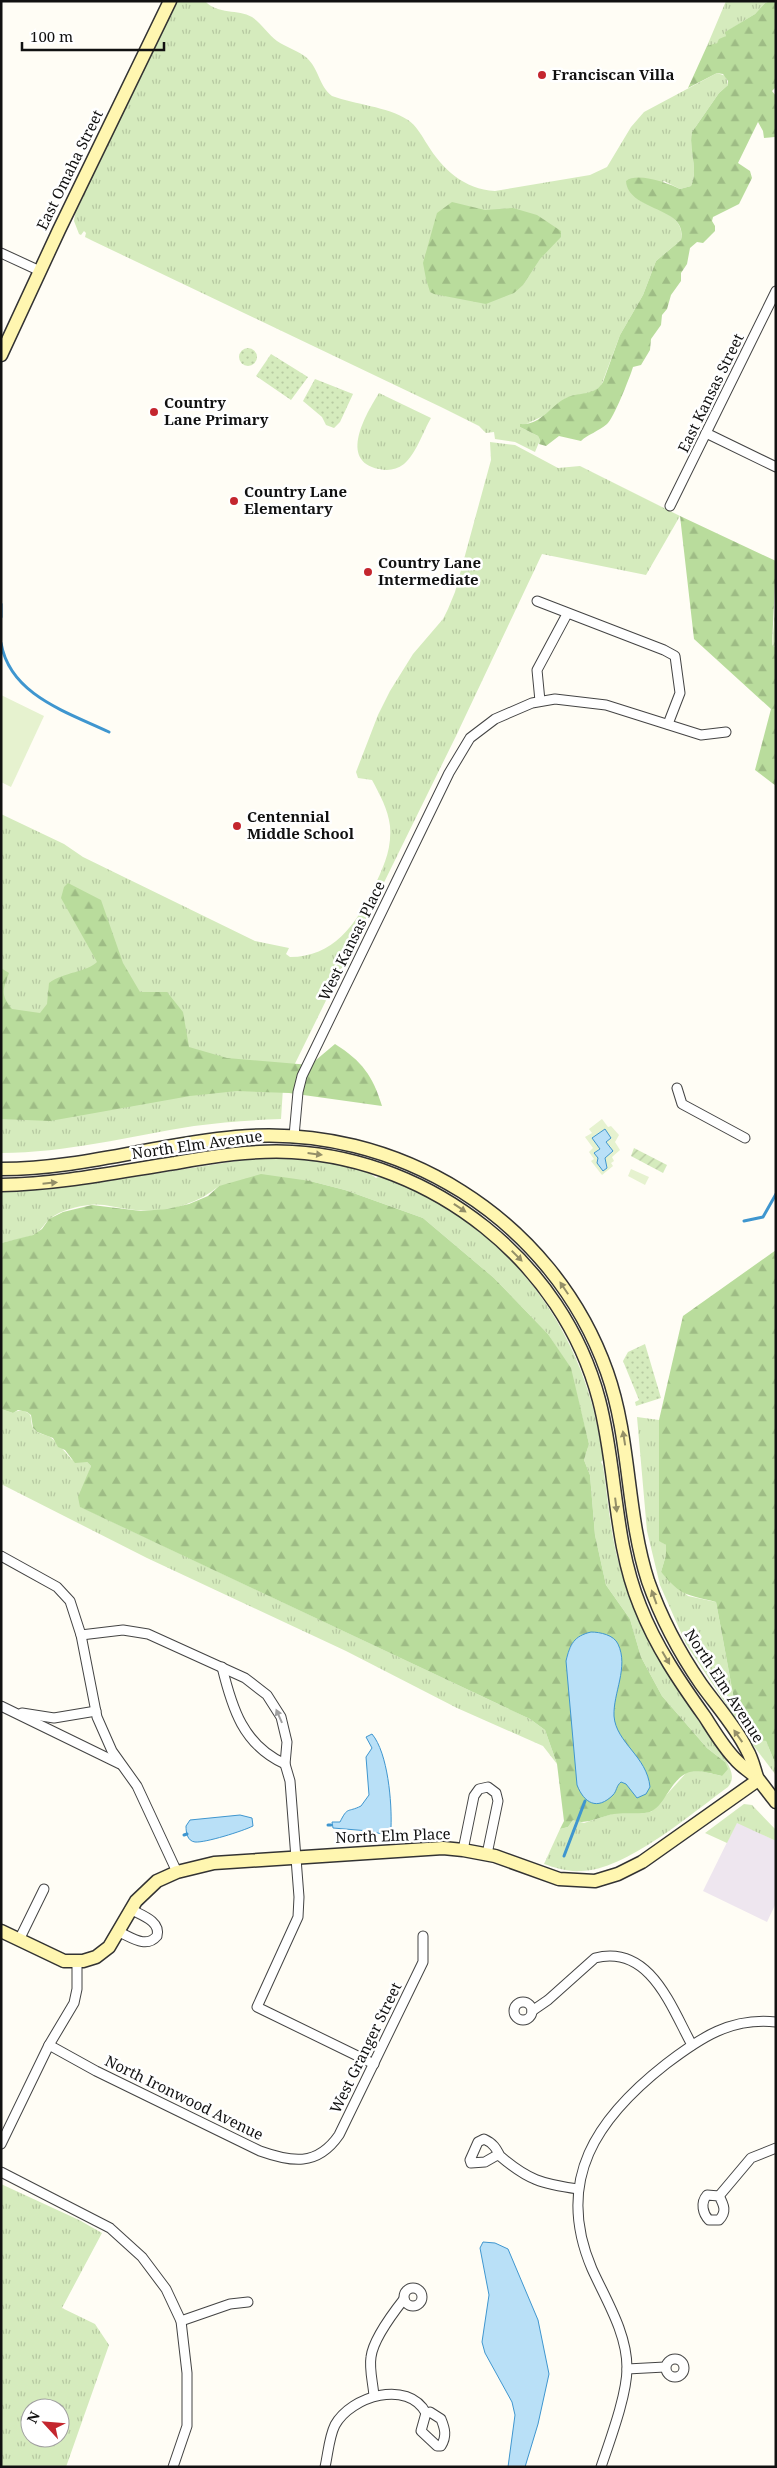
<svg xmlns="http://www.w3.org/2000/svg" width="777" height="2468" font-family="'Noto Serif',serif">
	<style>
		.industrial { fill: #eee6ef }
		.grass { fill: url(#grass-tufts); fill-rule: evenodd }
		.forest { fill: url(#forest-firs) }
		.park { fill: url(#park-dots) }
		.garden { fill: url(#garden-furrows) }
		.pitch { fill: #e6f2cf }
		.water { fill: #b9e0f7; stroke: #3f96cf }
		.lines { fill: none; stroke-linecap: round; stroke-linejoin: round }
		.stream { stroke: #3f96cf; stroke-width: 3 }
		.street-casing { stroke: #444; stroke-width: 11 }
		.secondary-casing { stroke: #333; stroke-width: 15 }
		.street { stroke: #fff; stroke-width: 9 }
		.secondary { stroke: #fff6b0; stroke-width: 12 }
		.oneway { fill: #948f68 }
		.oneway2 { fill: #a0a0a0 }
		.poi-dot { fill: #c4262e; stroke: #fff; stroke-width: 2 }
		.labels { text-anchor: middle; stroke-width: 5; stroke-linejoin: round; paint-order: stroke }
		.poi-label { font-size: 15px; font-weight: bold; fill: #111; stroke: #fff; text-anchor: start }
		.street-label { font-size: 15px; fill: #111; stroke: #fff }
	</style>
	<defs>
		<pattern id="grass-tufts" width="24" height="20" patternUnits="userSpaceOnUse" patternTransform="scale(1.25)"><rect width="24" height="20" fill="#d5ebbd"/><path d="M3 7l-1-3M5 7V3M7 7l1-3M15 17l-1-3M17 17v-4M19 17l1-3" fill="none" stroke="#b6c8a1"/></pattern>
		<pattern id="forest-firs" width="22" height="20" patternUnits="userSpaceOnUse" patternTransform="scale(1.25)"><rect width="22" height="20" fill="#b9dc9c"/><path d="M5 1l3.5 6h-7zM16 11l3.5 6h-7z" fill="#9ebc85"/></pattern>
		<pattern id="park-dots" width="8" height="8" patternUnits="userSpaceOnUse" patternTransform="scale(1.25)"><rect width="8" height="8" fill="#d5ebbd"/><path d="M2 2h.1M6 6h.1" fill="none" stroke="#b6c8a1" stroke-width="1.8" stroke-linecap="round"/></pattern>
		<pattern id="garden-furrows" width="10" height="10" patternUnits="userSpaceOnUse" patternTransform="scale(1.25)"><rect width="10" height="10" fill="#d5ebbd"/><path d="M-1 1l2-2M0 10L10 0M9 11l2-2" fill="none" stroke="#b6c8a1"/></pattern>
	</defs>
	<rect width="100%" height="100%" fill="#fffdf5"/>
	<path class="industrial" d="M737 1822 776 1841V1903L767 1922 703 1891Z"/>
	<g class="grass">
		<path d="M176 1H205C218 15 238 9 252 17 261 23 268 34 277 41 286 47 299 51 307 58 319 69 319 86 332 96 356 105 386 106 408 120 416 125 422 136 427 144 443 170 464 189 495 191L590 175 607 167 631 127 644 112 717 73 726 76 728 85 719 93 692 132C688 149 699 169 691 186L680 189 664 181 639 200C656 209 686 216 681 240L656 261 643 295 620 335 601 386 593 392 566 398 543 416 520 427 538 436 540 440 535 452 515 442 495 439 494 432 486 433 479 426 443 408 93 241 85 237 86 233 84 231 81 235 79 234 74 221 76 207Z"/>
		<path d="M726 1H770L765 3 755 14 726 32V36L713 46H707Z"/>
		<path d="M379 393 431 418C423 432 416 454 404 464 396 470 388 471 379 469 338 461 366 414 379 393Z"/>
		<path d="M490 442 515 445 558 468 580 466 680 516 646 575 542 554 456 736 283 1088 281 1119C252 1120 223 1122 194 1126 130 1136 66 1153 1 1153V814L64 844 83 857 255 941 289 948 286 954 290 957C333 957 356 925 373 889 383 868 392 850 390 826 388 809 380 795 372 780L358 778 356 772 378 715 390 691 413 654 443 619 448 609 455 592 491 460Z"/>
		<path d="M776 597V648L772 646Z"/>
		<path d="M256 1158C285 1158 356 1160 376 1178L380 1176C506 1223 587 1327 603 1460L601 1462 603 1466C608 1499 610 1532 619 1564 640 1641 681 1695 726 1760 730 1769 736 1777 728 1787 692 1813 625 1871 581 1871 568 1872 556 1868 544 1864L560 1829 568 1827 573 1820 584 1823 615 1813 651 1812 687 1772 696 1770 722 1776 725 1762 707 1748 662 1696 641 1657 630 1619 606 1585 595 1535 590 1475 584 1460 589 1444 570 1368 548 1334 494 1278 423 1218 345 1190 310 1181 219 1186C194 1207 160 1214 128 1209 117 1208 102 1203 90 1205 78 1206 61 1210 51 1218 44 1223 42 1230 35 1234 25 1239 12 1240 1 1243V1192L81 1185Z"/>
		<path d="M1 1409 13 1413C17 1410 23 1410 28 1413 33 1416 30 1423 33 1428 36 1434 45 1434 50 1437 54 1439 69 1456 72 1460L87 1462 91 1466 85 1483 81 1507 530 1719 545 1730 557 1764 543 1746 457 1708 346 1651 147 1558 1 1484Z"/>
		<path d="M637 1417 659 1420V1540L666 1545V1555L661 1572 688 1596 716 1602 736 1710 766 1741 775 1763V1774L753 1745 686 1644 660 1585 647 1531Z"/>
		<path d="M744 1804 752 1805 776 1830V1841L737 1823 727 1843 705 1833Z"/>
		<path d="M1 2184 79 2220 102 2233 62 2308 95 2324 109 2345 66 2467H1ZM30 2408H60V2438H30Z"/>
	</g>
	<g class="forest">
		<path d="M770 1H776V87L772 91 776 96 775 137 764 138 763 131 758 122 738 163 750 171 752 178 739 204 713 217 712 221 715 226V231L703 243 697 242 690 248 687 264 681 273V281L671 295 667 309 662 315 661 325 651 339 650 350 641 365 633 367C630 377 613 420 607 424 599 431 587 435 581 441L559 436 546 446 539 444 540 440 538 436 520 427V424C541 426 550 405 568 397 580 392 595 396 603 382L620 335 643 295 656 261 681 240C689 206 628 212 626 181 637 172 668 183 680 189L691 186C699 169 688 149 692 132L719 93 728 85V81L723 74 717 73 688 88 707 46 717 43 719 39 726 36 725 32 755 14 765 3Z"/>
		<path d="M452 202 485 210 513 208 537 215 561 231V237L540 259 523 285 514 293 486 304 434 294 430 292 426 279 423 263 437 213Z"/>
		<path d="M680 516 776 561 772 645 776 648V786L755 770 771 709 694 639Z"/>
		<path d="M68 883 101 900 123 963 140 992H167L183 1012 189 1047 227 1058 310 1065 335 1044C362 1061 373 1076 382 1106L289 1093 237 1091 190 1096 50 1121 1 1119V968L9 973C3 990 0 994 12 1009L40 1013 47 1004 49 983C64 972 87 972 97 962L61 898 64 887Z"/>
		<path d="M261 1174 310 1181 345 1190 423 1218 494 1278 548 1334 571 1368 589 1444 584 1460 590 1475 595 1535 606 1585 630 1619 641 1657 662 1696 707 1748 725 1762 728 1769 722 1776C693 1769 685 1766 667 1794 663 1800 659 1807 652 1811 645 1815 623 1812 614 1814 601 1816 585 1826 573 1820L568 1827 560 1829 564 1821 557 1764 545 1730 530 1719 80 1507 78 1497 91 1466 87 1462 75 1463 65 1450 58 1447 53 1438 37 1432 33 1428 31 1415 27 1412 18 1410 13 1413 1 1409V1243L33 1235 42 1229 49 1219 63 1212 92 1205 141 1211 167 1209 189 1204 208 1196 219 1186Z"/>
		<path d="M776 1250V1775L775 1763 766 1741C751 1737 742 1724 736 1710L716 1602C686 1594 682 1597 661 1572L666 1555V1545L659 1541V1420L683 1316Z"/>
	</g>
	<g class="park">
		<circle cx="248" cy="357" r="9"/>
		<path d="M271 354 308 377 291 400 256 376Z"/>
		<path d="M315 379 353 394 340 422 334 428 326 425 322 417 303 401Z"/>
		<path d="M645 1344 661 1398 636 1406 635 1402 639 1400 623 1361 628 1352Z"/>
	</g>
	<path class="garden" d="M634 1148 667 1165 663 1173 631 1156Z"/>
	<g class="pitch">
		<path d="M1 695 44 716 11 787 1 782Z"/>
		<path d="M602 1119 608 1127 611 1126 619 1135 615 1142 620 1150 612 1157 614 1161 611 1163 613 1166 602 1175 591 1161 594 1159 589 1152 593 1148 585 1137 592 1133 589 1129Z"/>
		<path d="M631 1169 649 1177 645 1185 628 1176Z"/>
	</g>
	<g class="water">
		<path d="M605 1129 611 1138 606 1142 613 1151 605 1158 607 1168 603 1171 597 1163 598 1158 594 1153 600 1149 592 1138Z"/>
		<path d="M591 1632C600 1632 614 1635 618 1644 629 1667 613 1693 614 1716 616 1743 647 1756 650 1787L646 1794 637 1798 626 1784 621 1782C616 1786 617 1791 613 1795 597 1811 584 1803 577 1785L566 1661C570 1644 574 1636 591 1632Z"/>
		<path d="M372 1734C388 1753 392 1803 391 1827L382 1834 369 1831 333 1828 332 1822H340C348 1806 347 1813 361 1806L369 1795 366 1757 372 1748 366 1737Z"/>
		<path d="M240 1815 252 1818 253 1826C243 1831 205 1843 195 1842 187 1841 186 1832 186 1826L190 1820Z"/>
		<path d="M483 2242 495 2243 508 2249 538 2320 549 2374 538 2424 525 2467H508L515 2415 512 2402 485 2353 482 2342 489 2295 480 2248Z"/>
	</g>
	<g class="lines">
		<g class="stream">
			<path d="M1 604V617"/>
			<path d="M1 643C10 695 67 712 109 732"/>
			<path d="M744 1221 763 1217 776 1194"/>
			<path d="M328 1825H331"/>
			<path d="M184 1835 187 1834"/>
			<path d="M564 1856 585 1801"/>
		</g>
		<defs>
			<g id="street">
				<path d="M1 253 40 271"/>
				<path d="M706 433 776 467"/>
				<path d="M670 506 776 291"/>
				<path d="M537 601 664 650 675 656 680 693 668 724"/>
				<path d="M540 701 537 670 567 614"/>
				<path d="M677 1088 682 1104 745 1138"/>
				<path d="M294 1136 298 1092 302 1076 449 773 470 738 495 719 532 703 555 699 606 705 701 735 726 732"/>
				<path d="M1 1556 57 1587 70 1601 81 1635 97 1717 112 1751 137 1786 177 1872"/>
				<path d="M81 1635 123 1630 148 1634 245 1678 267 1695 281 1717 287 1742 285 1764 290 1781 299 1897 298 1917 257 2007 374 2064"/>
				<path d="M222 1667C232 1708 243 1745 285 1764"/>
				<path d="M1 1706 120 1764"/>
				<path d="M22 1713 54 1718 96 1711"/>
				<path d="M463 1850 474 1796 479 1789 488 1787 496 1793 498 1801 487 1854"/>
				<path d="M119 1932C131 1937 146 1949 157 1936 161 1921 141 1915 130 1909"/>
				<path d="M19 1940 44 1889"/>
				<circle cx="523" cy="2011" r="9"/>
				<path d="M532 2011 548 2000 595 1958C650 1944 671 2007 692 2045"/>
				<path d="M49 2045 96 2071 260 2151C291 2162 317 2167 339 2135L423 1962V1936"/>
				<path d="M1 2144 49 2045 74 2003 77 1989V1962"/>
				<path d="M499 2154 485 2162 471 2163 470 2160 478 2142 484 2139C493 2143 496 2148 500 2156 528 2180 542 2184 578 2189"/>
				<path d="M1 2172 110 2228 142 2257 166 2289 181 2321 187 2373V2426L173 2467"/>
				<path d="M707 2195 719 2196C724 2205 727 2212 719 2220H709C703 2214 700 2203 707 2195Z"/>
				<path d="M719 2196 751 2158 776 2148"/>
				<circle cx="413" cy="2297" r="9"/>
				<path d="M181 2321 230 2304 248 2302"/>
				<circle cx="675" cy="2368" r="9"/>
				<path d="M627 2369 665 2367"/>
				<path d="M374 2396C373 2383 369 2369 371 2357 373 2340 393 2313 404 2299"/>
				<path d="M430 2412 441 2419C445 2429 447 2436 441 2446H437L421 2431 426 2413Z"/>
				<path d="M325 2467C328 2454 329 2437 335 2425 351 2396 408 2379 426 2413"/>
				<path d="M601 2467C610 2440 627 2395 627 2368 627 2333 606 2300 592 2269 554 2180 597 2118 666 2064 700 2038 731 2017 776 2022"/>
			</g>
			<g id="secondary">
				<path d="M1 355 59 230 170 1"/>
				<path d="M1 1169C81 1169 157 1144 236 1137 397 1122 553 1219 607 1372 631 1440 626 1513 648 1581 661 1618 679 1652 701 1684 716 1705 736 1727 747 1750 752 1758 754 1768 757 1777"/>
				<path d="M1 1185C60 1184 117 1172 175 1163 214 1156 252 1150 292 1152 433 1160 563 1262 599 1400 617 1468 613 1540 640 1606 656 1647 680 1682 705 1717 714 1731 724 1748 736 1760 742 1767 751 1772 758 1779 764 1786 770 1795 776 1802"/>
				<path d="M1 1931 64 1961H83L96 1957 109 1947 136 1901 157 1881 177 1872 214 1863 443 1848 463 1850 495 1856 559 1879 595 1881 618 1874 642 1862 758 1780"/>
			</g>
		</defs>
		<use href="#street" class="street-casing"/>
		<use href="#secondary" class="secondary-casing"/>
		<use href="#street" class="street"/>
		<use href="#secondary" class="secondary"/>
	</g>
	<defs><path id="oneway-solid" d="M-6-.8H1V-3.2L6.5 0L1 3.2V.8H-6Z" transform="scale(1.25)"/></defs>
	<g class="oneway">
		<use href="#oneway-solid" transform="translate(315 1154) rotate(7)"/>
		<use href="#oneway-solid" transform="translate(50 1183) rotate(-6)"/>
		<use href="#oneway-solid" transform="translate(460 1208) rotate(34)"/>
		<use href="#oneway-solid" transform="translate(517 1256) rotate(45)"/>
		<use href="#oneway-solid" transform="translate(564 1288) rotate(-124)"/>
		<use href="#oneway-solid" transform="translate(624 1438) rotate(-99)"/>
		<use href="#oneway-solid" transform="translate(616 1505) rotate(83)"/>
		<use href="#oneway-solid" transform="translate(654 1597) rotate(-110)"/>
		<use href="#oneway-solid" transform="translate(666 1658) rotate(60)"/>
		<use href="#oneway-solid" transform="translate(738 1736) rotate(-125)"/>
	</g>
	<use class="oneway2" href="#oneway-solid" transform="translate(279 1716) rotate(-114)"/>
	<g class="poi-dot">
		<circle cx="542" cy="75" r="5"/>
		<circle cx="154" cy="412" r="5"/>
		<circle cx="234" cy="501" r="5"/>
		<circle cx="368" cy="572" r="5"/>
		<circle cx="237" cy="826" r="5"/>
	</g>
	<g class="labels">
		<g class="poi-label">
			<text x="552" y="80">Franciscan Villa</text>
			<text x="164" y="408">Country<tspan x="164" dy="17">Lane Primary</tspan></text>
			<text x="244" y="497">Country Lane<tspan x="244" dy="17">Elementary</tspan></text>
			<text x="378" y="568">Country Lane<tspan x="378" dy="17">Intermediate</tspan></text>
			<text x="247" y="822">Centennial<tspan x="247" dy="17">Middle School</tspan></text>
		</g>
		<g class="street-label">
			<text transform="translate(70 170) rotate(-64)" y="5">East Omaha Street</text>
			<text transform="translate(711 393) rotate(-64)" y="5">East Kansas Street</text>
			<text transform="translate(352 941) rotate(-64)" y="5">West Kansas Place</text>
			<text transform="translate(197 1145) rotate(-8)" y="5">North Elm Avenue</text>
			<text transform="translate(724 1686) rotate(57)" y="5">North Elm Avenue</text>
			<text transform="translate(393 1836) rotate(-2)" y="5">North Elm Place</text>
			<text transform="translate(366 2048) rotate(-64)" y="5">West Granger Street</text>
			<text transform="translate(184 2098) rotate(26)" y="5">North Ironwood Avenue</text>
		</g>
	</g>
	<rect width="777" height="2468" fill="none" stroke="#111111" stroke-width="5"/>
	<g transform="translate(45 2423) rotate(296)"><circle r="24" fill="#ffffff" stroke="#a0a0a0"/>
	<path d="M0-4L9 19L0 12L-9 19Z" fill="#c4262e"/>
	<text y="-8" font-size="14" font-weight="bold" text-anchor="middle" fill="#111111">N</text>
	</g>
	<path d="M22 42v8h142v-8" fill="none" stroke="#111111" stroke-width="2.5"/>
	<text x="30" y="42" font-size="15" fill="#111111" stroke="#ffffff" stroke-width="4" paint-order="stroke">100 m</text>
</svg>
